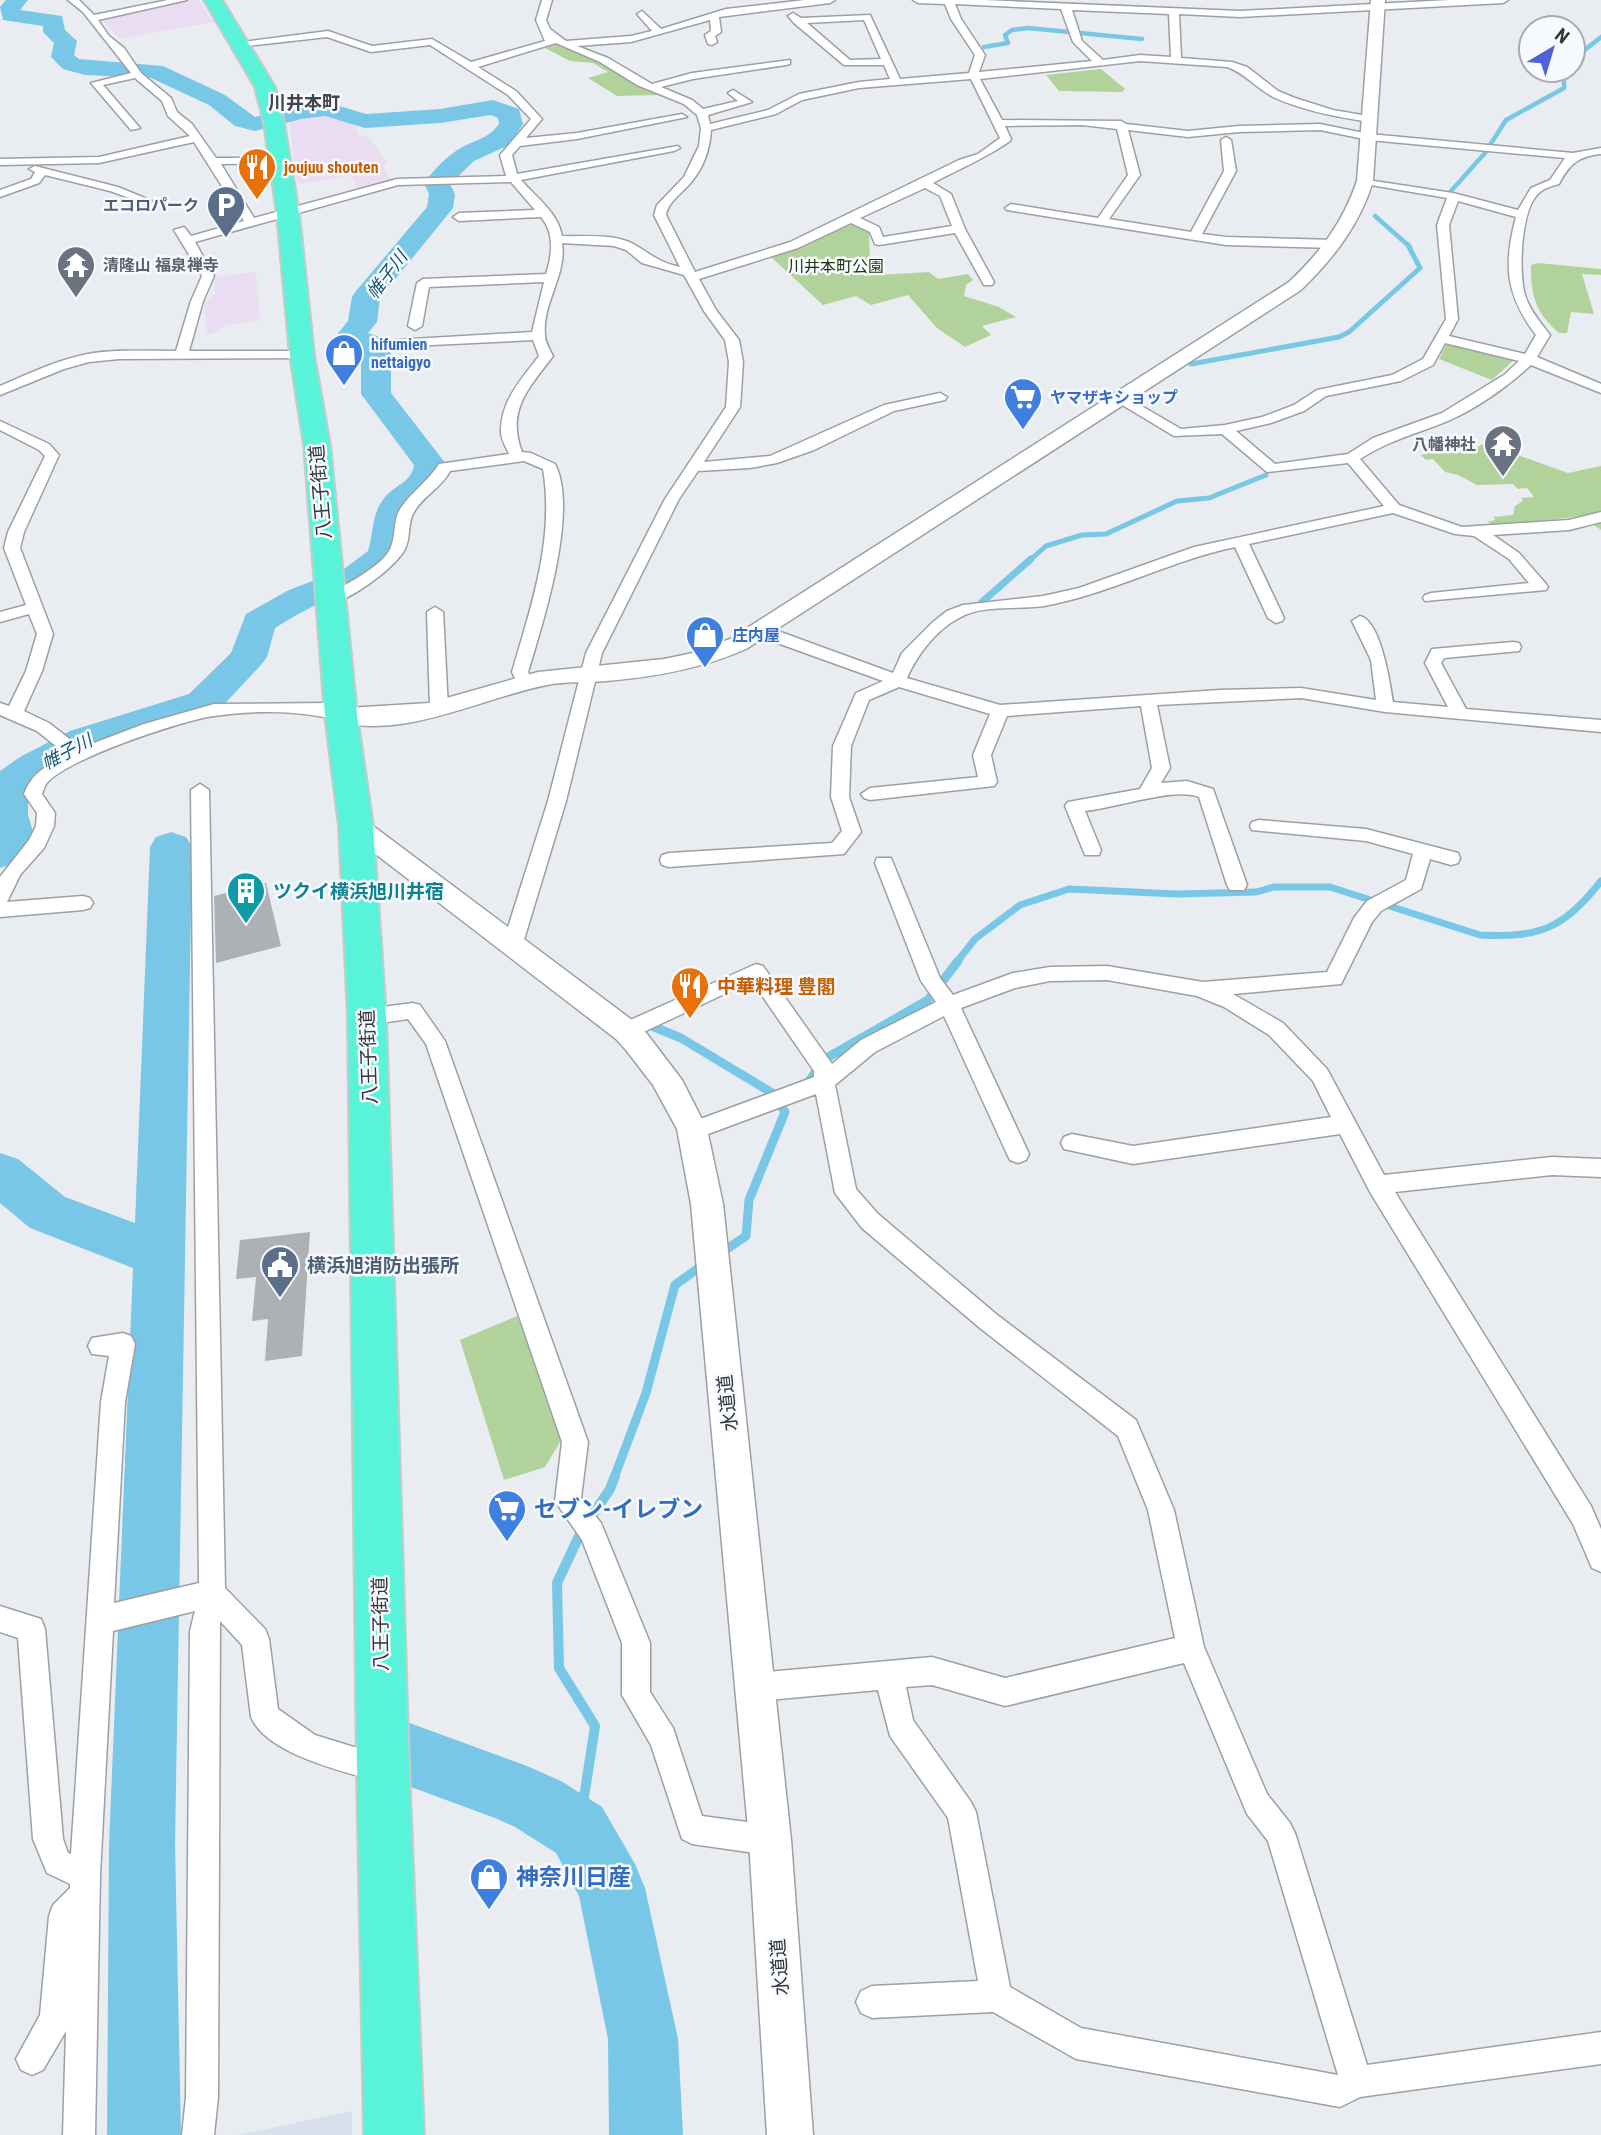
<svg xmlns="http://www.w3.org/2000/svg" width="1601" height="2135" font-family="'Roboto Condensed','Noto Sans JP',sans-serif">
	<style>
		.commercial { fill: #eaddf1 }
		.built { fill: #d8e1eb }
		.green { fill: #b1d29b }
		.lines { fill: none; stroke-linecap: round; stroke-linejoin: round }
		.stream-far4 { stroke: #79c7e7; stroke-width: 4.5 }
		.stream-far3 { stroke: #79c7e7; stroke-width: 5 }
		.stream-far2 { stroke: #79c7e7; stroke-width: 7 }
		.stream-far1 { stroke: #79c7e7; stroke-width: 9 }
		.stream { stroke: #79c7e7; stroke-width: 10 }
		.river { fill: #79c7e7; fill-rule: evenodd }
		.building { fill: #adb1b5 }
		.street-casing { stroke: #9ca0a4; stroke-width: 3 }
		.secondary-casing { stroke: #9ca0a4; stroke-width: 3 }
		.highway-casing { stroke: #cacacb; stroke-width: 4 }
		.street { fill: #fff; fill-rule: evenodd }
		.secondary { fill: #fff; fill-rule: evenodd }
		.highway { fill: #59f3da; fill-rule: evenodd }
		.labels { text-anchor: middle; stroke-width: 5; stroke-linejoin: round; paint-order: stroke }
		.far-food-label { font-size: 16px; font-weight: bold; fill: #c56008; stroke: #f6faff; text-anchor: start }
		.far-service-label { font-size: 16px; font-weight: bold; fill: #4e5e75; stroke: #f6faff; text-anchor: end }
		.far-worship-label { font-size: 16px; font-weight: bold; fill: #5b616d; stroke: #f6faff; text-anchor: start }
		.far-park-label { font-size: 16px; fill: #1d340a; stroke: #f6faff }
		.far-shop-label { font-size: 16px; font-weight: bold; fill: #366cbe; stroke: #f6faff; text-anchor: start }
		.far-neighbourhood-label { font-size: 18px; font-weight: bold; fill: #414448; stroke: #f6faff }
		.far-water-label { font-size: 18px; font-style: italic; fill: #16566c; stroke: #f6faff }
		.street-label { font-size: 19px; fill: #333537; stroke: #f6faff }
		.culture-label { font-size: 19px; font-weight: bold; fill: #0d838f; stroke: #f6faff; text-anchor: start }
		.food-label { font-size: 19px; font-weight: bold; fill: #c56008; stroke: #f6faff; text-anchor: start }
		.service-label { font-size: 19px; font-weight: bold; fill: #4e5e75; stroke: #f6faff; text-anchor: start }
		.near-shop-label { font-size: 23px; font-weight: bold; fill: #366cbe; stroke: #f6faff; text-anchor: start }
	</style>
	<rect width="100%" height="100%" fill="#e9edf1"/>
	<g class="commercial">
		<path d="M191 0H199L213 22 120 39 100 18Z"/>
		<path d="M322 114 354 123 359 136 367 135 388 164 383 166 392 181 358 191 352 176 297 184 289 120Z"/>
		<path d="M256 272 260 321 225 325 211 335 207 333 204 303 215 293V277Z"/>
	</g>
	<path class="built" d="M352 2111V2135H237Z"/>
	<g class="green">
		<path d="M558 44 576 45 597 54 595 59 658 95 617 96 588 78 608 72 593 63 570 61 545 48Z"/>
		<path d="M1101 69 1125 89 1122 92 1059 91 1046 75Z"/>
		<path d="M850 221 869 230 870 269 878 275 929 272 938 279 968 274 973 280 966 285 964 296 999 307 1016 317 982 326 991 335 965 347 937 328 908 295 871 305 856 296 823 305 770 256Z"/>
		<path d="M1538 263 1601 269V275L1582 274 1594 314 1571 312 1567 333H1559C1535 312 1531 296 1531 265Z"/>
		<path d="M1451 343 1515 359 1492 380 1439 359 1446 345Z"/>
		<path d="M1484 443 1568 473 1601 466V530L1581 516 1493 527 1488 522 1495 520 1494 517 1513 515 1515 506 1523 501 1521 498 1534 497 1527 488 1518 489 1513 484 1477 485 1458 475 1445 472 1433 459 1426 460 1421 455C1448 447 1459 461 1484 443Z"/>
		<path d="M517 1316 563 1437 545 1467 504 1480 460 1340Z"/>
	</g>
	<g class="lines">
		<g class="stream-far4">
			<path d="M984 47 1008 43 1005 35 1012 30 1028 28 1142 39"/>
			<path d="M1573 66 1576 57 1601 37"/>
			<path d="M1451 191 1485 153 1506 120 1564 88V78L1571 70"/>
			<path d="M1375 216 1410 247"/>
		</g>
		<g class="stream-far3">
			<path d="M1191 364 1339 337 1349 332 1420 268 1408 245"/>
			<path d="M1029 561 1046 546 1082 535 1106 534 1177 501 1209 498 1266 475"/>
		</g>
		<g class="stream-far2">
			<path d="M982 602 1031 559"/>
			<path d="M956 963 975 939 1020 905 1069 889 1177 894 1256 892 1274 887H1330L1480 935C1539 938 1564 929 1601 881"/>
		</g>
		<g class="stream-far1">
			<path d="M654 1027 681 1038 774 1094 785 1112 749 1200 746 1236 721 1253"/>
			<path d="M807 1084 825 1059 928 1000 958 961"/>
			<path d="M614 1478 646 1393 675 1285 704 1264"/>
		</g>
		<path class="stream" d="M579 1830 595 1726 559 1668 557 1583 581 1532 610 1489 615 1476"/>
		<g class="river">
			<path d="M6 0H28L20 10 62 16 65 30 77 41 74 55 79 59 163 66 225 95 255 117 300 105 326 102 366 114 440 109 493 100 519 109 523 124 509 145 474 161 450 184 455 194 453 208 380 298 377 322 368 333 387 339 391 345V393L446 464C444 488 423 492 411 509 401 523 409 541 400 556 382 586 348 592 318 604 303 611 289 619 275 628L267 657 261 665 217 712 98 749 48 775 28 790V815L35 838 15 863 0 868V771L20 757 70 731 189 694 231 653 246 614 289 590 344 569 368 551C374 532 371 514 385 497 395 485 412 482 414 465L361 394V350L340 343 335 337 348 321 352 297 356 291 427 207 429 194 424 183C432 172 445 158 456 151 472 140 488 140 499 124L498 118 491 115 440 123 365 128 325 116 301 119 255 131 235 126 209 105 151 78 85 75 63 69 51 57 54 43 43 32V26L3 20 0 7Z"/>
			<path d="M171 832 186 837 192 847 175 1845 181 2135H107L109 1845 133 1268 30 1228 0 1203V1153L18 1159 65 1197 135 1223 150 847 156 837Z"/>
			<path d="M396 1718 527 1766 561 1781 602 1807 635 1864 645 1888 678 2039 683 2135H609L608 2039 579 1896 556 1853 515 1827 495 1818 373 1773 364 1750 373 1727Z"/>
		</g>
	</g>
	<g class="building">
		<path d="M266 883 281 946 216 963 214 896Z"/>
		<path d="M310 1232 302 1356 265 1361 268 1319 252 1321 256 1277 236 1279 240 1240Z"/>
	</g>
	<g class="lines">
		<defs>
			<g id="street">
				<path d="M68 0H79L94 15 168 0H187L98 20 109 36 124 48 141 73 171 98 177 112 192 124 216 158H284V162L280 163 221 164 254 218 397 179 506 176 500 155 531 119 508 95 430 45 371 52 327 37 239 47 238 45 243 42 328 31 372 46 432 39 471 62 545 41 536 20 542 0H552L546 20 550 29 566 41 631 36 652 31 637 14 642 11 661 29 726 9 805 0H835L830 3 719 17 721 32 715 36 717 42 712 45 708 44 705 35 711 31 710 20 631 42 577 46 608 58 652 84 692 73 790 60V64L786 65 693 79 661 87 692 100 703 109 738 101 728 93 733 90 752 102 708 115 710 124 768 110 799 94 859 82 890 79 884 65H844L794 23 788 16 793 13 801 18 870 15 900 79 969 73 975 55 951 19 945 4 918 3 913 0H984L1240 11 1449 0H1508L1503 3 1240 17 1179 14 1181 58 1232 62 1247 67 1278 91 1295 98 1333 110 1374 117 1375 119 1370 122C1337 117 1304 111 1273 97 1256 88 1245 73 1227 67L1140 61 980 79 1002 120 1121 121 1126 124 1188 131 1239 126 1320 124 1369 134 1573 153 1601 148V154C1578 156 1569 165 1559 184 1552 186 1544 188 1539 193 1520 209 1518 277 1526 298 1531 312 1541 323 1550 335L1537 357 1601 384V393L1531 365C1508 386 1479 407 1450 420 1419 433 1389 440 1360 459L1399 505 1462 527 1569 520 1601 512V522L1569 530 1493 535 1519 553 1546 584 1548 587 1546 590 1425 601 1423 598 1425 595 1431 593 1529 583 1509 559 1474 536 1455 534 1393 513 1249 544 1284 618 1282 621 1276 623 1268 618 1235 547C1169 561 1110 594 1044 606 1018 610 982 604 959 618 936 630 917 655 907 678L1000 705 1220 690 1301 688 1376 700 1371 660 1352 621 1360 616C1381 621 1390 683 1393 702L1448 707 1425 663 1432 649 1513 642 1519 643 1521 647 1519 651 1444 658 1441 663 1466 709 1601 720V732L1385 712 1301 698 1157 705 1170 768 1161 783 1187 781 1213 789 1247 885 1244 890H1230L1227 885 1199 797C1174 787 1116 808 1085 811L1101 850 1099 855H1085L1083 850 1065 806 1068 802 1140 789 1152 768 1141 706 1007 716 991 755 997 782 994 786 870 800 864 798 861 794 870 788 978 777 973 755 990 714 899 687 869 700 851 746 849 797 861 832 844 854 669 867 662 865 660 860 662 855 669 853 832 843 842 831 831 797 833 746 856 693 883 681 752 634 750 630 752 626H764L893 673 902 653 933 622 947 611 963 605 1043 596 1079 588 1194 547 1384 506 1348 463 1267 472 1222 434 1174 436 1114 400 1116 397H1126L1181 429 1225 425 1262 417 1294 405 1317 390 1392 375 1423 359 1446 319 1437 225 1447 198 1365 184 1361 183V179L1453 193 1518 210 1531 188 1550 180 1565 158 1369 140 1320 130 1239 132 1188 137 1128 130 1140 175 1109 219 1191 232 1224 171 1221 140 1226 137 1231 140 1236 171 1202 234 1226 237 1335 240 1341 244 1335 248 1226 245 1007 210 1005 208 1011 204 1098 218 1128 175 1117 129 1082 125 1005 126 1011 139 1010 141C986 158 959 169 933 183L951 194 965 229 994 282 992 285H984L955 233 879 245 875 244 870 232 851 223 798 248 699 279 716 310 739 340 743 362 740 407 704 462 770 456 884 405 940 393 947 397 945 400 894 411 814 450 777 463 750 468 698 471 679 499 602 653 566 801 523 943 520 948 513 950 506 948 503 943 548 801 586 653 665 499 726 407 729 362 725 340 704 311 684 275 642 263 626 250 614 246 562 243C567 275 542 303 545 335 545 342 550 350 553 356 529 388 506 410 522 452L531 453 555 464C579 510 543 623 528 672L533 682 531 686H519L512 672C531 607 555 538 543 469L524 461 450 471C442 487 423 496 414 512 407 523 411 538 405 549 397 566 344 607 326 602L324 599 326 596C344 585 384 566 391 547 397 532 392 518 403 505 414 490 429 480 439 464L509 454C506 447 501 439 501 432 500 402 522 378 539 356L533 340 390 347V341L395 340 532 332 544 282 429 287 422 326 415 330 408 326 417 283 423 279 546 274C552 256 555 233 541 217L459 221 453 217 459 213 535 210 511 182 398 185 195 242 214 276 203 301 189 351H302L309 355 307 358 119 359 89 362 64 369 0 395V386C28 374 57 360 88 354 116 349 147 351 176 351L191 301 202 276 174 230 184 227 191 236 244 221 194 142 99 163 0 165V159L99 157 190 136 168 116 162 101 135 78 103 85 140 128 131 130 91 83 131 73 83 12ZM955 4 1061 9 1073 42 1092 61 979 72 985 55 961 19ZM1072 10 1169 14 1171 57 1140 55 1103 60 1082 41ZM864 20 881 59 850 60 807 23ZM556 43 600 62 637 85 684 104 697 115 701 128 699 146 684 177 657 205 654 215 680 267C658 262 652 255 635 245 615 233 584 237 562 236 558 213 537 198 521 180L674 151 680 148 678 146 517 174 512 155 520 146 577 139 687 117 682 114 577 133 526 138 542 119 516 91 478 67ZM971 79 1000 138 978 154 959 160 790 242 695 272 666 215C668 201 684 192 692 181 704 167 710 148 711 130L776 114 802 100 859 88ZM925 188 940 196 952 226 883 237 879 227 860 218ZM1458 201 1516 217C1503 265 1506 296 1536 335L1525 354 1449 336 1458 319 1449 225ZM1445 343 1519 361 1504 375 1442 413 1373 438 1348 454 1275 464 1236 431 1271 423 1304 411 1326 396 1401 381 1433 365Z"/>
				<path d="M35 166 118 187 152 201 146 204 110 191 45 175 39 183 0 197V190L31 179 35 172 29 169Z"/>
				<path d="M0 421 49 444 59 455 24 532 20 548 53 634 42 671 24 711 49 723 81 748 144 724 214 704 327 703 347 711 350 715 341 721C302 710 254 710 214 716 182 720 64 760 46 784 45 785 43 792 42 794L55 813 54 826 44 848 20 875 7 902 83 896 90 898 93 903 90 908 83 910 0 917V877L29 840 36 826 37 813 24 794C32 772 48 765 67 755L37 731 0 715V703L9 706 26 671 37 634 29 614 0 622V612L26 605 4 548 8 532 45 456 39 450 0 430Z"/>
				<path d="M435 607 443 612 448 708 439 714 430 708 427 612Z"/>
				<path d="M200 784 209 790 225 1588 265 1629 269 1639 278 1709 315 1735 393 1759 397 1769 393 1779 383 1783C346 1772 267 1755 251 1717L242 1645 220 1621 218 2097 214 2135H182L186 2097 190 1631 195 1611 113 1631 100 1875 95 2135H63L66 2031 43 2070 32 2075 21 2070 16 2059 40 2015 49 1916 53 1905 70 1888V1884L47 1873 33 1839 18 1638 0 1632V1606L41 1619 45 1629 63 1839 68 1853 71 1854 101 1402 109 1356 92 1354 88 1346 92 1338 123 1333 131 1336 135 1344 125 1402 114 1603 199 1583 191 790Z"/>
				<path d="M1259 820 1366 829 1458 853 1460 858 1458 863 1451 865 1430 859 1421 889 1381 911 1372 922 1341 984 1233 994 1283 1023 1327 1069 1384 1175 1552 1157 1601 1159V1177L1552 1175 1395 1192 1591 1506 1601 1529V1572L1592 1568 1573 1524 1370 1192 1340 1134 1133 1164 1064 1149 1061 1143 1064 1137 1072 1134 1133 1146 1331 1117 1313 1081 1269 1035 1224 1007 1197 996 1107 980 1050 981 1015 988 961 1008 1029 1154 1026 1160 1018 1163 1010 1160 1007 1154 944 1016 875 1052 835 1085 856 1189 878 1214 996 1314 1136 1420 1174 1510 1204 1647 1267 1794 1290 1823 1295 1833 1367 2065 1601 2032V2064L1360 2097 1340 2107 1076 2059 993 2012 872 2018 861 2013 856 2002 861 1991 872 1986 978 1981 948 1818 890 1736 878 1690 756 1701 746 1697 742 1687 746 1677 756 1673 932 1657 1005 1678 1175 1638 1148 1510 1118 1436 980 1328 862 1228 835 1193 816 1094 692 1140 684 1137 681 1131 684 1125 814 1077V1071L752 981 633 1037 626 1039 619 1037 616 1031 619 1025 756 964 763 966 832 1064 861 1040 936 1002 921 981 875 863 877 858H891L893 863 940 978 953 995 1013 973 1050 967 1107 966 1203 982 1327 972 1354 918 1367 901 1406 880 1413 854 1366 841 1252 830 1250 826 1252 822ZM1184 1663 1247 1814 1268 1841 1338 2075 1081 2028 1010 1987 976 1812 971 1802 913 1720 906 1687 932 1685 1005 1706Z"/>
				<path d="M413 1003 420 1005 445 1041 588 1442 581 1498 601 1523 650 1643V1692L673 1728 702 1816 770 1825 780 1830 785 1840 780 1850 770 1855 692 1844 682 1839 651 1745 622 1695V1643L582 1540 555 1501 562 1442 426 1044 408 1019 367 1025 360 1023 357 1017 360 1011 367 1009Z"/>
			</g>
			<g id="secondary">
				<path d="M1371 0H1385L1373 181C1360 224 1334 258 1301 290L746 649C701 669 654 677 606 681 586 683 566 681 547 685 477 699 406 740 332 721L329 715 332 709 429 703 538 672 664 659 693 653 730 639 1289 282C1320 253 1343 222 1357 181Z"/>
				<path d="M356 817 365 820 636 1023 647 1034 682 1080 707 1129 723 1204 791 1840 813 2135H767L749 1840 691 1204 677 1129 653 1085 626 1050 616 1039 347 832 343 826 347 820Z"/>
			</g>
			<path id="highway" d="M204 0H222L275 87 284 123 299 214 314 355 330 445 357 715 373 826 386 1017 409 1769 424 2135H364L357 1769 348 1017 339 826 325 715 304 445 290 355 277 214 264 123 255 87Z"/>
		</defs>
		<use href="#street" class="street-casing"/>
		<use href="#secondary" class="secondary-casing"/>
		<use href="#highway" class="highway-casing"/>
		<use href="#street" class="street"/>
		<use href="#secondary" class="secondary"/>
		<use href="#highway" class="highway"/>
	</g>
	<defs>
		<symbol id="restaurant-pin" viewBox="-11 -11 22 30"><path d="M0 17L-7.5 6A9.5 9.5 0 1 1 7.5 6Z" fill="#e8710a" stroke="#f6faff"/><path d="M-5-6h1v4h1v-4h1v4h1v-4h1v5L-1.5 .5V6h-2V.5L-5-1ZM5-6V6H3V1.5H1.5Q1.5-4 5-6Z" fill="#fff"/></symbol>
		<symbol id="parking-pin" viewBox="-11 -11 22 30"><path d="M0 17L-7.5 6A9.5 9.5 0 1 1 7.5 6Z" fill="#5c6f8a" stroke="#f6faff"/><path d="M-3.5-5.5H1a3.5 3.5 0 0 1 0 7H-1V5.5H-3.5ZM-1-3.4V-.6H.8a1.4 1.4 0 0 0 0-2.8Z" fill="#fff"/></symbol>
		<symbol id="temple-pin" viewBox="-11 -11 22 30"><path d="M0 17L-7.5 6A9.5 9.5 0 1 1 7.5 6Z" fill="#6b7280" stroke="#f6faff"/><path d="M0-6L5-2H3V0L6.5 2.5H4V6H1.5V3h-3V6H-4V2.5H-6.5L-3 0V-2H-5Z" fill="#fff"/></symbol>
		<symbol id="shop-pin" viewBox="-11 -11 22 30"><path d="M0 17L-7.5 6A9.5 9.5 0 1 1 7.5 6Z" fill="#3f7fe0" stroke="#f6faff"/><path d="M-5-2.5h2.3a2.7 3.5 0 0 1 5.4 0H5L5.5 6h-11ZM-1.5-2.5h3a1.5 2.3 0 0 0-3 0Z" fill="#fff"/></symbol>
		<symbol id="supermarket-pin" viewBox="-11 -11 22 30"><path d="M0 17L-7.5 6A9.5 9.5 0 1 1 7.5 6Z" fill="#3f7fe0" stroke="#f6faff"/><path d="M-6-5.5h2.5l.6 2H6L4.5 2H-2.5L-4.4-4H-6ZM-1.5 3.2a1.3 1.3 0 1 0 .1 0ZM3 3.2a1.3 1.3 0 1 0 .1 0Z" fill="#fff"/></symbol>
		<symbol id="building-pin" viewBox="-11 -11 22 30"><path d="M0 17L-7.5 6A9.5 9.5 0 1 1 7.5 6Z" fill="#0f9aa8" stroke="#f6faff"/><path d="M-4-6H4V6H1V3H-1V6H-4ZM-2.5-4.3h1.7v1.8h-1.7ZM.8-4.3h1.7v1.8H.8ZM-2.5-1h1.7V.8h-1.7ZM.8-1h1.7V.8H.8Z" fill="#fff"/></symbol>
		<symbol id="civic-pin" viewBox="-11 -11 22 30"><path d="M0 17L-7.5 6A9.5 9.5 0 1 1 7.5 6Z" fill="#5c6f8a" stroke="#f6faff"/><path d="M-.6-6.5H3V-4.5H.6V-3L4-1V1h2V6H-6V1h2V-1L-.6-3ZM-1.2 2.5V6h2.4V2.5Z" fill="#fff"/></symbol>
	</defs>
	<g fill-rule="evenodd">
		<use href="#restaurant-pin" x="235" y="145" width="44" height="60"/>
		<use href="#parking-pin" x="204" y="183" width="44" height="60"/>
		<use href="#temple-pin" x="54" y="243" width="44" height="60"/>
		<use href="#shop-pin" x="322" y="331" width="44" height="60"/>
		<use href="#supermarket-pin" x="1001" y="375" width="44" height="60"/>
		<use href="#temple-pin" x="1481" y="422" width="44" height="60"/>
		<use href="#shop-pin" x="683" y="613" width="44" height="60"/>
		<use href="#building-pin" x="224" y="869" width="44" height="60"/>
		<use href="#restaurant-pin" x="668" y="964" width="44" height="60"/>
		<use href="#civic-pin" x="258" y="1243" width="44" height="60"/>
		<use href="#supermarket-pin" x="485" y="1487" width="44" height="60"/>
		<use href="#shop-pin" x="467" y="1855" width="44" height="60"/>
	</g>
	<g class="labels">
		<g class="far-food-label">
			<text x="284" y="173">joujuu shouten</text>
		</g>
		<g class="far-service-label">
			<text x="199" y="211">エコロパーク</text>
		</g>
		<g class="far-worship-label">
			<text x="103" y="271">清隆山 福泉禅寺</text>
			<text x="1476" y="450" text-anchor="end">八幡神社</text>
		</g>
		<g class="far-park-label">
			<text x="836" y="272">川井本町公園</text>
		</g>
		<g class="far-shop-label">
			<text x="371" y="350">hifumien<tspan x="371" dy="18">nettaigyo</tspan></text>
			<text x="1050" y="403">ヤマザキショップ</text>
			<text x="732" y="641">庄内屋</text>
		</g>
		<g class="far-neighbourhood-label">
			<text x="304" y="109">川井本町</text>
		</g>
		<g class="far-water-label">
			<text transform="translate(387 275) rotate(-53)" y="6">帷子川</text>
			<text transform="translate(67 752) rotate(-28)" y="6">帷子川</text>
		</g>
		<g class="street-label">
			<text transform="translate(320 492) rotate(-95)" y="7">八王子街道</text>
			<text transform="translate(368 1057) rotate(-92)" y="7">八王子街道</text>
			<text transform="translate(727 1403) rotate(-96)" y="7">水道道</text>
			<text transform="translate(380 1624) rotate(-91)" y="7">八王子街道</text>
			<text transform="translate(779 1967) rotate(-94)" y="7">水道道</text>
		</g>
		<g class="culture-label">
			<text x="273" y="898">ツクイ横浜旭川井宿</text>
		</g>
		<g class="food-label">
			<text x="717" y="993">中華料理 豊閣</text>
		</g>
		<g class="service-label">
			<text x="307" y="1272">横浜旭消防出張所</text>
		</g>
		<g class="near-shop-label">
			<text x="534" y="1517">セブン-イレブン</text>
			<text x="516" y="1885">神奈川日産</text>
		</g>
	</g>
	<g transform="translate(1552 49) rotate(38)"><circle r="33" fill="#f6faff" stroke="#a8abaf" stroke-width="2"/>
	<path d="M0-5L12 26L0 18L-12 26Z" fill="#5162d8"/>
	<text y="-10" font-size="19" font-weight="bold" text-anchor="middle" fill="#333537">N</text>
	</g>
</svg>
